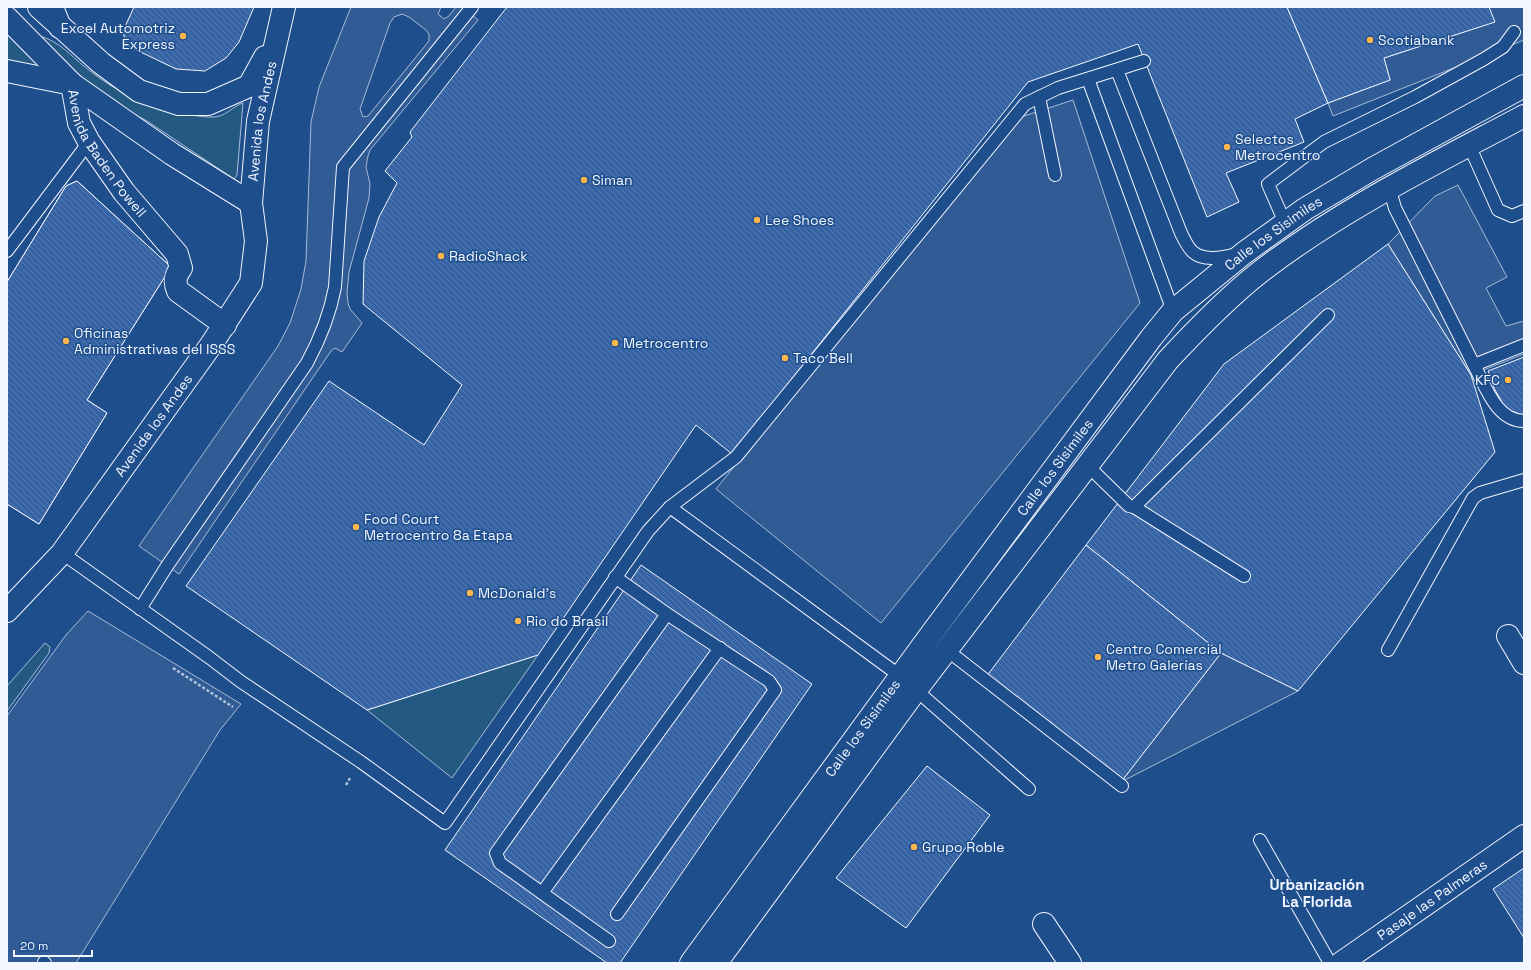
<svg xmlns="http://www.w3.org/2000/svg" width="1531" height="970" font-family="'Space Grotesk',sans-serif">
	<style>
		.grass { fill: #245a82; stroke: #a8bbd7 }
		.parking { fill: #305b95; stroke: #a8bbd7; fill-rule: evenodd }
		.building { fill: url(#building-back-hatch); stroke: #f2f6ff }
		.lines { fill: none; stroke-linecap: round; stroke-linejoin: round }
		.lane-casing { stroke: #f2f6ff; stroke-width: 14 }
		.street-casing { stroke: #f2f6ff; stroke-width: 24 }
		.secondary-casing { stroke: #f2f6ff; stroke-width: 24 }
		.primary-casing { stroke: #f2f6ff; stroke-width: 24 }
		.path { stroke: #b3c4dc; stroke-width: 2.5; stroke-dasharray: 3 2; stroke-linecap: butt }
		.lane { stroke: #1f4e8c; stroke-width: 12 }
		.street { stroke: #1f4e8c; stroke-width: 22 }
		.secondary { stroke: #1f4e8c; stroke-width: 22 }
		.primary { stroke: #1f4e8c; stroke-width: 22 }
		.poi-dot { fill: #ffb74d; stroke: #1f4e8c; stroke-width: 1.5 }
		.labels { text-anchor: middle; stroke-width: 3; stroke-linejoin: round; paint-order: stroke }
		.poi-label { font-size: 14px; fill: #f2f6ff; stroke: #1f4e8c; text-anchor: start }
		.street-label { font-size: 14px; fill: #f2f6ff; stroke: #1f4e8c }
		.neighbourhood-label { font-size: 15px; font-weight: bold; fill: #f2f6ff; stroke: #1f4e8c }
	</style>
	<defs>
		<pattern id="building-back-hatch" width="6" height="6" patternUnits="userSpaceOnUse"><rect width="6" height="6" fill="#3563a3"/><path d="M-1 5l2 2M0 0l6 6M5-1l2 2" fill="none" stroke="#537ab1"/></pattern>
	</defs>
	<rect width="100%" height="100%" fill="#1f4e8c"/>
	<g class="grass">
		<path d="M7 27 53 77 7 64Z"/>
		<path d="M40 36C60 42 70 55 85 67 96 76 110 86 123 92 146 103 188 118 214 117 225 117 233 106 243 103L237 175 234 179 147 121 117 105 78 81Z"/>
		<path d="M45 643 50 647 49 653 7 711V686Z"/>
		<path d="M538 655 452 778 367 710Z"/>
	</g>
	<g class="parking">
		<path d="M351 7H441L438 14 444 19 449 16 456 7H463L478 20 370 150 368 156 366 167 370 184 369 198 349 272 347 293 348 303 350 309 362 323 342 352 335 348 331 351 179 574 139 546 278 346 290 323 301 289 306 261 311 122 319 87ZM402 14 409 17 426 30 429 34V41L368 116 363 117 360 109 390 23 394 17Z"/>
		<path d="M1489 7H1524V40L1333 116 1328 103 1390 80 1384 58 1494 22Z"/>
		<path d="M1073 100 1140 303 881 623 716 489 1015 119Z"/>
		<path d="M1458 185 1507 277 1486 288 1506 326 1524 321V354L1471 375 1388 244 1435 196Z"/>
		<path d="M88 611 241 704 220 730 76 963H7V716L66 635Z"/>
		<path d="M1221 653 1298 691 1121 782Z"/>
	</g>
	<g class="building">
		<path d="M134 7H254L239 42 226 58 205 71 176 69 126 45 123 31Z"/>
		<path d="M507 7H1287L1328 103 1295 119 1304 142 1226 173 1239 202 1207 217 1138 44 1028 82 732 454 696 425 538 655 367 710 186 586 329 381 424 445 462 385 363 304 364 261 379 217 397 183 385 171 412 137 410 132Z"/>
		<path d="M1287 7H1489L1495 22 1384 58 1390 80 1328 103Z"/>
		<path d="M77 181 171 267 87 400 107 413 39 524 7 504V282L66 186Z"/>
		<path d="M77 181 171 267 87 400 107 413 39 524 7 504V282L66 186Z"/>
		<path d="M1388 244 1471 375 1495 452 1298 691 1221 653 1086 545 1224 364Z"/>
		<path d="M1524 357V415H1522L1509 410 1503 404 1494 388 1488 371Z"/>
		<path d="M1086 545 1221 653 1121 782 986 677Z"/>
		<path d="M641 565 812 684 620 963H607L445 850Z"/>
		<path d="M927 766 990 815 906 928 836 878Z"/>
		<path d="M1524 868V938L1493 889Z"/>
	</g>
	<g class="lines">
		<defs>
			<g id="lane">
				<path d="M1117 70 1181 233C1184 239 1188 248 1193 252 1204 262 1224 257 1237 254"/>
				<path d="M1088 79 1173 311"/>
				<path d="M1039 97 1055 175"/>
				<path d="M1469 145 1498 210 1512 216 1524 211"/>
				<path d="M1389 187 1395 208 1474 365 1524 345"/>
				<path d="M1285 223 1268 184 1324 142 1415 97 1484 59 1503 47 1514 32"/>
				<path d="M7 251 89 142"/>
				<path d="M1474 365C1485 385 1496 421 1524 421"/>
				<path d="M1088 466 1129 506 1134 507 1328 315"/>
				<path d="M670 507 900 676 1029 789"/>
				<path d="M1134 507 1244 576"/>
				<path d="M62 553 210 658 240 681 361 762 445 823 648 531 670 507 736 457 1025 104 1058 88 1144 61"/>
				<path d="M615 577 667 614 769 681 775 690 617 914"/>
				<path d="M140 609 167 566 307 363C320 339 330 314 335 287L343 167 472 7"/>
				<path d="M943 647 1122 786"/>
				<path d="M1388 650 1473 498 1480 493 1524 480"/>
				<path d="M1260 840 1330 963"/>
				<path d="M542 893 720 648"/>
				<path d="M609 941 500 863 496 853 667 614"/>
				<path d="M44 962 45 963"/>
			</g>
			<g id="street">
				<path id="s1" d="M72 84 79 123 89 142 124 192 177 254 181 268C175 276 174 282 178 291L225 325"/>
				<path d="M1508 636 1524 663"/>
				<path d="M1044 924 1070 963"/>
				<path id="s2" d="M1341 963 1524 836"/>
			</g>
			<g id="secondary">
				<path d="M39 7 101 63 139 91 179 104H208L249 86 265 57"/>
				<path d="M7 18 72 84 172 154 251 203"/>
				<path id="s3" d="M7 611 62 553 211 345 251 283 256 241 251 203 258 121 284 7"/>
				<path id="s4" d="M691 963 929 637 1151 338 1173 311 1244 253 1305 209 1374 168 1524 86"/>
				<path d="M716 963 916 690 1168 360C1196 330 1228 297 1260 272 1342 209 1434 164 1524 116"/>
			</g>
			<g id="primary">
				<path d="M52 7 60 27"/>
				<path d="M7 71 72 84"/>
			</g>
		</defs>
		<use href="#lane" class="lane-casing"/>
		<use href="#street" class="street-casing"/>
		<use href="#secondary" class="secondary-casing"/>
		<use href="#primary" class="primary-casing"/>
		<g class="path">
			<path d="M173 668 233 707"/>
			<path d="M346 785 350 778"/>
		</g>
		<use href="#lane" class="lane"/>
		<use href="#street" class="street"/>
		<use href="#secondary" class="secondary"/>
		<use href="#primary" class="primary"/>
	</g>
	<g class="poi-dot">
		<circle cx="183" cy="36" r="4"/>
		<circle cx="1370" cy="40" r="4"/>
		<circle cx="1227" cy="147" r="4"/>
		<circle cx="584" cy="180" r="4"/>
		<circle cx="757" cy="220" r="4"/>
		<circle cx="441" cy="256" r="4"/>
		<circle cx="66" cy="341" r="4"/>
		<circle cx="615" cy="343" r="4"/>
		<circle cx="785" cy="358" r="4"/>
		<circle cx="1508" cy="380" r="4"/>
		<circle cx="356" cy="527" r="4"/>
		<circle cx="470" cy="593" r="4"/>
		<circle cx="518" cy="621" r="4"/>
		<circle cx="1098" cy="657" r="4"/>
		<circle cx="914" cy="847" r="4"/>
	</g>
	<g class="labels">
		<g class="poi-label">
			<text x="175" y="33" text-anchor="end">Excel Automotriz<tspan x="175" dy="16">Express</tspan></text>
			<text x="1378" y="45">Scotiabank</text>
			<text x="1235" y="144">Selectos<tspan x="1235" dy="16">Metrocentro</tspan></text>
			<text x="592" y="185">Siman</text>
			<text x="765" y="225">Lee Shoes</text>
			<text x="449" y="261">RadioShack</text>
			<text x="74" y="338">Oficinas<tspan x="74" dy="16">Administrativas del ISSS</tspan></text>
			<text x="623" y="348">Metrocentro</text>
			<text x="793" y="363">Taco Bell</text>
			<text x="1500" y="385" text-anchor="end">KFC</text>
			<text x="364" y="524">Food Court<tspan x="364" dy="16">Metrocentro 8a Etapa</tspan></text>
			<text x="478" y="598">McDonald's</text>
			<text x="526" y="626">Rio do Brasil</text>
			<text x="1106" y="654">Centro Comercial<tspan x="1106" dy="16">Metro Galerías</tspan></text>
			<text x="922" y="852">Grupo Roble</text>
		</g>
		<g class="street-label">
			<text dy="5" stroke="none"><textPath href="#s3" startOffset="573">Avenida los Andes</textPath></text>
			<text dy="5" stroke="none"><textPath href="#s1" startOffset="79">Avenida Baden Powell</textPath></text>
			<text dy="5" stroke="none"><textPath href="#s4" startOffset="938">Calle los Sisimiles</textPath></text>
			<text dy="5" stroke="none"><textPath href="#s3" startOffset="237">Avenida los Andes</textPath></text>
			<text dy="5" stroke="none"><textPath href="#s4" startOffset="615">Calle los Sisimiles</textPath></text>
			<text dy="5" stroke="none"><textPath href="#s4" startOffset="291">Calle los Sisimiles</textPath></text>
			<text dy="5" stroke="none"><textPath href="#s2" startOffset="111">Pasaje las Palmeras</textPath></text>
		</g>
		<g class="neighbourhood-label">
			<text x="1317" y="890">Urbanización<tspan x="1317" dy="17">La Florida</tspan></text>
		</g>
	</g>
	<rect width="1531" height="970" fill="none" stroke="#f2f6ff" stroke-width="16"/>
	<path d="M14 950v6h78v-6" fill="none" stroke="#f2f6ff" stroke-width="2"/>
	<text x="20" y="950" font-size="12" fill="#f2f6ff" stroke="#1f4e8c" stroke-width="3" paint-order="stroke">20 m</text>
</svg>
